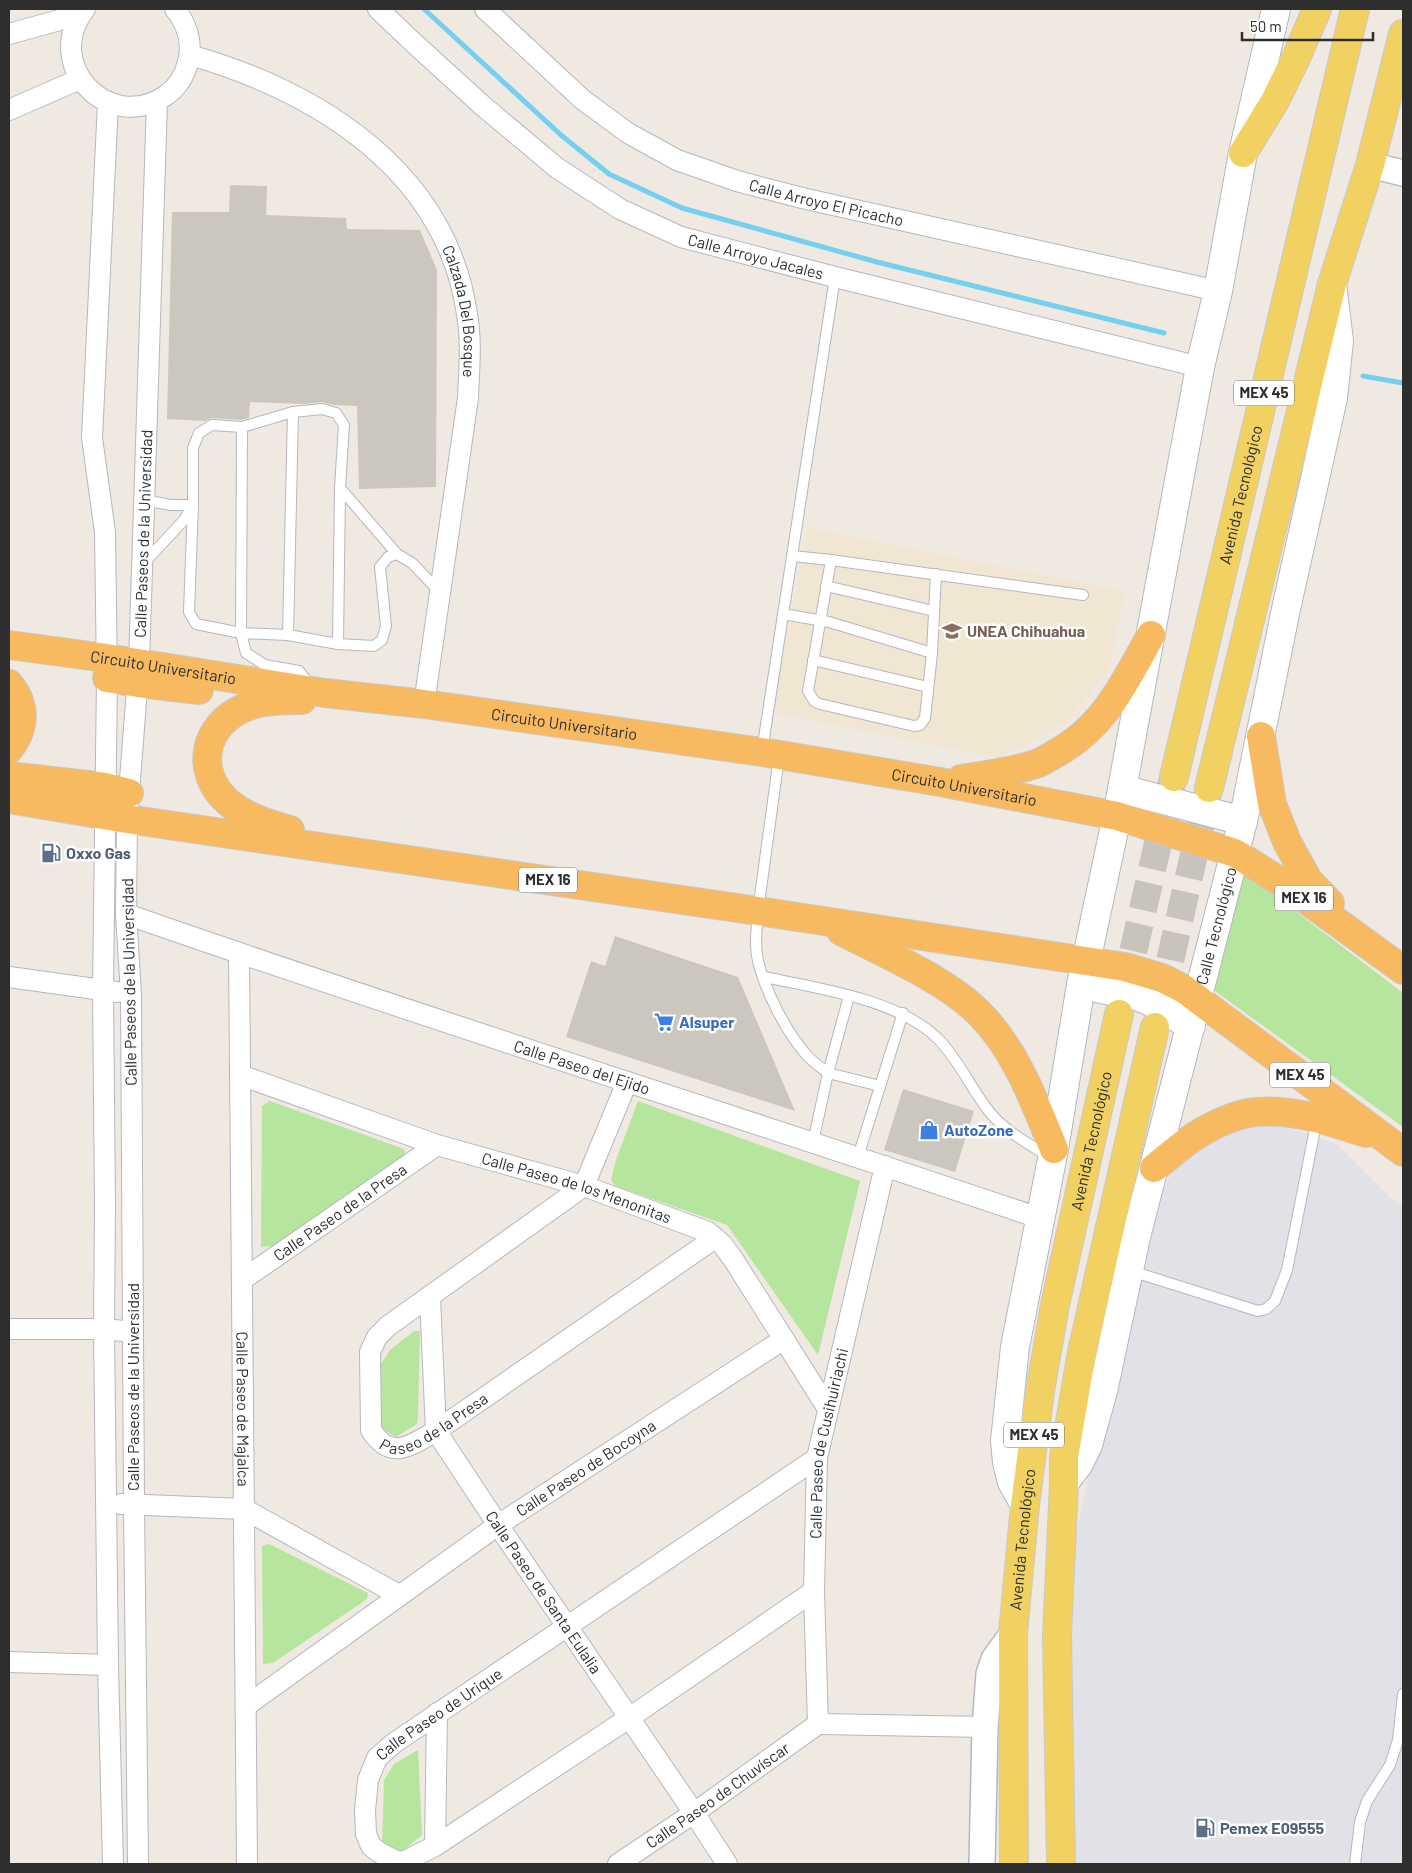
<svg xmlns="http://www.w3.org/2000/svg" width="1412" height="1873" font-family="Barlow,sans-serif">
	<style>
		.industrial { fill: #e3e1e8 }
		.education { fill: #f0e6d1 }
		.green { fill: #b6e59e }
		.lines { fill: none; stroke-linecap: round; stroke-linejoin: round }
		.stream { stroke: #75cff0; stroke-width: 5 }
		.building { fill: #cbc7bf }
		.primary-tunnel { stroke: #c8c4bd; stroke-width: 28; stroke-dasharray: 28 14; stroke-linecap: butt }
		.service-casing { stroke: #b4b7c1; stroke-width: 12 }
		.minor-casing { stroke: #b4b7c1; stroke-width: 22 }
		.tertiary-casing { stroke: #b4b7c1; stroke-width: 28 }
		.secondary-casing { stroke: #b4b7c1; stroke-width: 30 }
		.primary-casing { stroke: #c9c9c9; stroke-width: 30 }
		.trunk-casing { stroke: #c9c9c9; stroke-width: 30 }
		.service { stroke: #fff; stroke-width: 10 }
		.minor { stroke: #fff; stroke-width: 20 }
		.tertiary { stroke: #fff; stroke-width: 25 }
		.secondary { stroke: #fff; stroke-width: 28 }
		.primary { stroke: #f2d163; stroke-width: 28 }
		.trunk { stroke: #f8ba60; stroke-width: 28 }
		.labels { text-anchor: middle; stroke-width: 5; stroke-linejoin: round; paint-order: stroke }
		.shield { fill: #fff; stroke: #6d6d6d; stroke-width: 1 }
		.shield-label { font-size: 15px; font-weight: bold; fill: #2e2e2e }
		.street-label { font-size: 16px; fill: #2e2e2e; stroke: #fff }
		.education-label { font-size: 16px; font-weight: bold; fill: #785e54; stroke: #fff; text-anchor: start }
		.service-label { font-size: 16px; font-weight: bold; fill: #4e5e75; stroke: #fff; text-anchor: start }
		.shop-label { font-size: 16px; font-weight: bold; fill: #366cbe; stroke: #fff; text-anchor: start }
	</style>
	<rect width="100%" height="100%" fill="#efe9e1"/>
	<path class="industrial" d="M1256 1117 1337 1144 1391 1198 1403 1207V1864H1073L1071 1557 1140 1238 1182 1151Z"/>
	<path class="education" d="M808 528 1124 592 1109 670 1066 723 999 758 771 712Z"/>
	<g class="green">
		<path d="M1239 868 1403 993V1127L1208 986Z"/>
		<path d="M270 1101 404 1149 405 1155 273 1246 261 1247 262 1106Z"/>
		<path d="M638 1101 860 1181 818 1355 727 1225 615 1186 611 1180 616 1160Z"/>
		<path d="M414 1331H420L418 1416 417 1424 396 1437 381 1428V1364L390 1350Z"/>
		<path d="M269 1544 368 1593 367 1599 273 1663 263 1664 262 1546Z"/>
		<path d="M418 1750 422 1835 399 1854 382 1846 384 1780 394 1764Z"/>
	</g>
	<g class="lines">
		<g class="stream">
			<path d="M424 9 561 135 609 174 682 208 877 262 1164 333"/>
			<path d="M1363 376 1403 383"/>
		</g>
	</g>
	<g class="building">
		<path d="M230 185 267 186 266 215 346 218 347 229 420 230 437 270 436 487 359 489 357 406 334 405 322 402 304 404 250 402 249 418 241 420 212 418 205 421 167 419 172 212H229Z"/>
		<path d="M615 936 738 977 795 1111 566 1037 591 961 605 966Z"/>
		<path d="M903 1089 974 1111 955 1172 884 1150Z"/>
	</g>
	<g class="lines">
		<g class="primary-tunnel">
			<path d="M1124 992 1173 778"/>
			<path d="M1161 1001 1209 788"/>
		</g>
		<defs>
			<g id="service">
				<path d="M242 427 241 633 196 624 189 612 193 505V448L199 433 212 425 242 427 293 412 322 409 336 413 344 425 340 488 338 644"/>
				<path d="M340 488 397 554"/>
				<path d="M144 500 171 505H193"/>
				<path d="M792 556 831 560 1083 595"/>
				<path d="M831 560 808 691 814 701 820 704 914 726 920 725 925 718 932 653 936 574"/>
				<path d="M144 563 184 520 192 506"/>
				<path d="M826 586 934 611"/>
				<path d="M783 614 829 622 932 653"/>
				<path d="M288 635 293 412"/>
				<path d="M813 660 928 687"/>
				<path d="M311 686 299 671 265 665 246 653 241 633 288 635 338 644 374 646 382 640 386 626 380 567 388 557 397 554 412 563 440 592"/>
				<path d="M762 751 835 277"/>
				<path d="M779 757 758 911C757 927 754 945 758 961 765 990 785 1030 805 1053 811 1061 820 1067 828 1073L813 1142"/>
				<path d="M764 977C818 988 902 1000 940 1041 959 1061 971 1088 988 1110 1004 1131 1029 1144 1051 1158"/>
				<path d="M849 996 828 1073 880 1086"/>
				<path d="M858 1157 903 1013"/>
				<path d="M1131 1271 1258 1311 1266 1309 1275 1301 1287 1270 1317 1119"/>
				<path d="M1355 1864 1360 1822 1367 1801 1390 1765 1398 1740 1403 1694"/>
			</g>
			<g id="minor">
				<path d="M85 9C42 63 107 134 165 96 177 88 185 75 188 62 193 43 187 24 175 9"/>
				<path id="s1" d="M378 9 416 45 483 106 557 168 620 209 681 237 835 277 1200 367"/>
				<path id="s2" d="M485 9 583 100 628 133 677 160 737 181 802 198 1218 291"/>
				<path d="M9 34 81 14"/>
				<path id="s3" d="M190 55C319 92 446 171 467 314 472 342 469 370 468 398L424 704"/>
				<path d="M108 102 92 438 105 532 107 678 103 990 105 1206 104 1329 108 1665 113 1864"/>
				<path d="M9 110 80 79"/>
				<path id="s4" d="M126 914C429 1020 735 1115 1039 1218"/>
				<path id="s5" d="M239 953 247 1864"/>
				<path d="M9 977 117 992"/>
				<path id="s6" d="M240 1075 437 1145 584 1186 708 1232 722 1244 733 1259 828 1409"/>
				<path id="s7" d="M627 1082 584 1186 388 1326 377 1337 370 1352 371 1430C391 1462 411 1445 436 1431L715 1238"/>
				<path id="s8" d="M242 1280 437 1145"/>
				<path id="s9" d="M430 1297 436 1431 498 1525 694 1813 727 1864"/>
				<path d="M9 1329H104L133 1332"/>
				<path d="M121 1504 244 1509 399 1595"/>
				<path id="s10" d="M814 1591 629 1718 435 1846 405 1861 398 1862 380 1853 371 1846 366 1834 365 1810 368 1780 377 1758 394 1743 817 1458"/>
				<path d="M9 1662 108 1665"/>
				<path id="s11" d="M246 1706 498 1525 784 1339"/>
				<path id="s12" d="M818 1724 814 1591 817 1458 885 1166"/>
				<path d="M818 1724 985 1727"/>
				<path d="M435 1846 437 1713"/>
				<path id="s13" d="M138 1864 134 1504 131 994 126 914 127 819 139 663 157 101"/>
				<path id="s14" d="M618 1864 694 1813 818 1724"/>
			</g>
			<g id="tertiary">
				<path d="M1370 165 1403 173"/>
				<path d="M982 1864 985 1727 989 1674 994 1659 1013 1633"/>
			</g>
			<g id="secondary">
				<path d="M1122 789 1243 821"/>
				<path d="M1081 985 1137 996 1153 1003 1191 1026"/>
				<path id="s15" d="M1064 1483 1078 1465 1088 1445 1103 1391 1136 1237 1243 821 1286 609 1333 398 1339 341 1332 284"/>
				<path d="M1025 1505 1012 1482 1007 1462 1005 1441 1015 1347 1054 1149 1081 985 1117 816 1200 367 1218 291 1243 153 1276 9"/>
			</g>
			<g id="primary">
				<path d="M1243 153 1275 101 1296 58 1317 9"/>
				<path id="s16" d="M1174 777 1355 9"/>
				<path d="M1209 788 1332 284 1370 165 1403 34"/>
				<path id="s17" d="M1014 1864 1013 1633 1025 1505 1040 1391 1055 1305 1119 1014"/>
				<path d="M1061 1864 1057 1635 1064 1483V1457L1082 1352 1155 1027"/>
			</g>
			<g id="trunk">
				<path id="s18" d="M9 645 106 658 325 693 424 704 762 752 940 782 1117 816 1235 853 1286 885 1403 970"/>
				<path d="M107 678 138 683 199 690"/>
				<path d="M9 684C26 705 26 727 9 749"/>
				<path d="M1261 736 1272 804 1287 842 1308 880 1330 903"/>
				<path d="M9 776 105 787 129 793"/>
				<path d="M961 779C986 775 1011 772 1036 764 1042 762 1048 758 1053 755 1104 728 1124 684 1151 635"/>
				<path d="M9 799 127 819 758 911 1125 967 1162 978 1184 989 1403 1152"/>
				<path d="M290 830C269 824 245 817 228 802 194 772 203 724 246 707 264 700 283 700 302 700"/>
				<path d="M841 931C883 953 945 979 979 1013 1016 1050 1034 1101 1054 1149"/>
				<path d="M1154 1168C1171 1155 1187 1139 1207 1129 1221 1121 1241 1113 1257 1112 1294 1109 1332 1122 1366 1133"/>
			</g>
		</defs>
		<use href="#service" class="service-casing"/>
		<use href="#minor" class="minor-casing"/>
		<use href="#tertiary" class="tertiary-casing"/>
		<use href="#secondary" class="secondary-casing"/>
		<use href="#primary" class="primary-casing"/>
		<use href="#trunk" class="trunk-casing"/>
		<use href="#service" class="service"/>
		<use href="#minor" class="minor"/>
		<use href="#tertiary" class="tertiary"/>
		<use href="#secondary" class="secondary"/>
		<use href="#primary" class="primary"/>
		<use href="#trunk" class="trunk"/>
	</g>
	<defs>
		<symbol id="university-bare" viewBox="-9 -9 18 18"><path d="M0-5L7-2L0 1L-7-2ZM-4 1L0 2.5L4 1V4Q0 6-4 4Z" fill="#8d6e63" stroke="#fff" stroke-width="2.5" paint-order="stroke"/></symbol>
		<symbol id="fuel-bare" viewBox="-9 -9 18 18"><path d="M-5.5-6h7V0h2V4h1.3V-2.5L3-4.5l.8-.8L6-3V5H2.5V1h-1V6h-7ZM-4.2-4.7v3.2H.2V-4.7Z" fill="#5c6f8a" stroke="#fff" stroke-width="2.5" paint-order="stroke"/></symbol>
		<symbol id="supermarket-bare" viewBox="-9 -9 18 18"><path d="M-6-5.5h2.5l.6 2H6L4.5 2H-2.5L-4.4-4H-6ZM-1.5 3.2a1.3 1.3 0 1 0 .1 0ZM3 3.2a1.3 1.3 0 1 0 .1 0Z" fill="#3f7fe0" stroke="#fff" stroke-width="2.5" paint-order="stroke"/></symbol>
		<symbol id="shop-bare" viewBox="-9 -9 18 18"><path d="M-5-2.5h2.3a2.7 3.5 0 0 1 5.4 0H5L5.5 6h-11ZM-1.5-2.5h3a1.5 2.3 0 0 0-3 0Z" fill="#3f7fe0" stroke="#fff" stroke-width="2.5" paint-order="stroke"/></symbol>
	</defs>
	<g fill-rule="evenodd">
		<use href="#university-bare" x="938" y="617" width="28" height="28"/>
		<use href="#fuel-bare" x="37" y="839" width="28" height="28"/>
		<use href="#supermarket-bare" x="650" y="1008" width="28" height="28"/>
		<use href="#shop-bare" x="915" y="1116" width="28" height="28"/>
		<use href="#fuel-bare" x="1191" y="1814" width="28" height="28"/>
	</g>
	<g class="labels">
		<g class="shield">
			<rect x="1234" y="380.5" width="60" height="25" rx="4"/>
			<rect x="519" y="867.5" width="58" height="25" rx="4"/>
			<rect x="1275" y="885.5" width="58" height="25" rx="4"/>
			<rect x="1270" y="1062.5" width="60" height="25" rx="4"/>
			<rect x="1004" y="1422.5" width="60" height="25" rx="4"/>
		</g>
		<g class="shield-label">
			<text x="1264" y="398">MEX 45</text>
			<text x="548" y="885">MEX 16</text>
			<text x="1304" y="903">MEX 16</text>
			<text x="1300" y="1080">MEX 45</text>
			<text x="1034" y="1440">MEX 45</text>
		</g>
		<g class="street-label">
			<text dy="6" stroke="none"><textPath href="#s2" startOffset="401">Calle Arroyo El Picacho</textPath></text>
			<text dy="6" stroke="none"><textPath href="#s1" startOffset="459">Calle Arroyo Jacales</textPath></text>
			<text dy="6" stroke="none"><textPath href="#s3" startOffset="398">Calzada Del Bosque</textPath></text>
			<text dy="6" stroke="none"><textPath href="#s16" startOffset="290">Avenida Tecnológico</textPath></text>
			<text dy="6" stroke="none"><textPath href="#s13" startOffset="1331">Calle Paseos de la Universidad</textPath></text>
			<text dy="6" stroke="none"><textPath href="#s18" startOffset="156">Circuito Universitario</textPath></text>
			<text dy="6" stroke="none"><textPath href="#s18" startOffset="561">Circuito Universitario</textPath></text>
			<text dy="6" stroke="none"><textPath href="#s18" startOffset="966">Circuito Universitario</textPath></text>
			<text dy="6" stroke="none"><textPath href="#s15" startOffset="580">Calle Tecnológico</textPath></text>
			<text transform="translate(129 982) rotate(-91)" y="6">Calle Paseos de la Universidad</text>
			<text dy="6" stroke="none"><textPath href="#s4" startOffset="481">Calle Paseo del Ejido</textPath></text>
			<text dy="6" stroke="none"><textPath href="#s17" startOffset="730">Avenida Tecnológico</textPath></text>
			<text dy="6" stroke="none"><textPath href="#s6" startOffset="355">Calle Paseo de los Menonitas</textPath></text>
			<text dy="6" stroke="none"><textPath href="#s8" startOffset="119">Calle Paseo de la Presa</textPath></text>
			<text transform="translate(133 1387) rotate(-90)" y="6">Calle Paseos de la Universidad</text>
			<text dy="6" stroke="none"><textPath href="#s5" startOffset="456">Calle Paseo de Majalca</textPath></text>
			<text dy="6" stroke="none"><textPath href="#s7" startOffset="540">Paseo de la Presa</textPath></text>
			<text dy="6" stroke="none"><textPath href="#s12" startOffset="282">Calle Paseo de Cusihuiriachi</textPath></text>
			<text dy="6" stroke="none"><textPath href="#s11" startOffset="415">Calle Paseo de Bocoyna</textPath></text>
			<text dy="6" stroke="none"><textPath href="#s17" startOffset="325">Avenida Tecnológico</textPath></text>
			<text dy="6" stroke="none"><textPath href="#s9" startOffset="328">Calle Paseo de Santa Eulalia</textPath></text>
			<text dy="6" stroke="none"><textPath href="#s10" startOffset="696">Calle Paseo de Urique</textPath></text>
			<text dy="6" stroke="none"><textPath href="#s14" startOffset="121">Calle Paseo de Chuvíscar</textPath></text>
		</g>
		<g class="education-label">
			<text x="967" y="637">UNEA Chihuahua</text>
		</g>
		<g class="service-label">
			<text x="66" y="859">Oxxo Gas</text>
			<text x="1220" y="1834">Pemex E09555</text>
		</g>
		<g class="shop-label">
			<text x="679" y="1028">Alsuper</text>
			<text x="944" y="1136">AutoZone</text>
		</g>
	</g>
	<rect width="1412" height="1873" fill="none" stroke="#2e2e2e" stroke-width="20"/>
	<path d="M1242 32v8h131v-8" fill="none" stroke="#2e2e2e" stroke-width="2.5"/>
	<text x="1250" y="32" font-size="15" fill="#2e2e2e" stroke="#ffffff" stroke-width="4" paint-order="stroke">50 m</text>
</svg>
